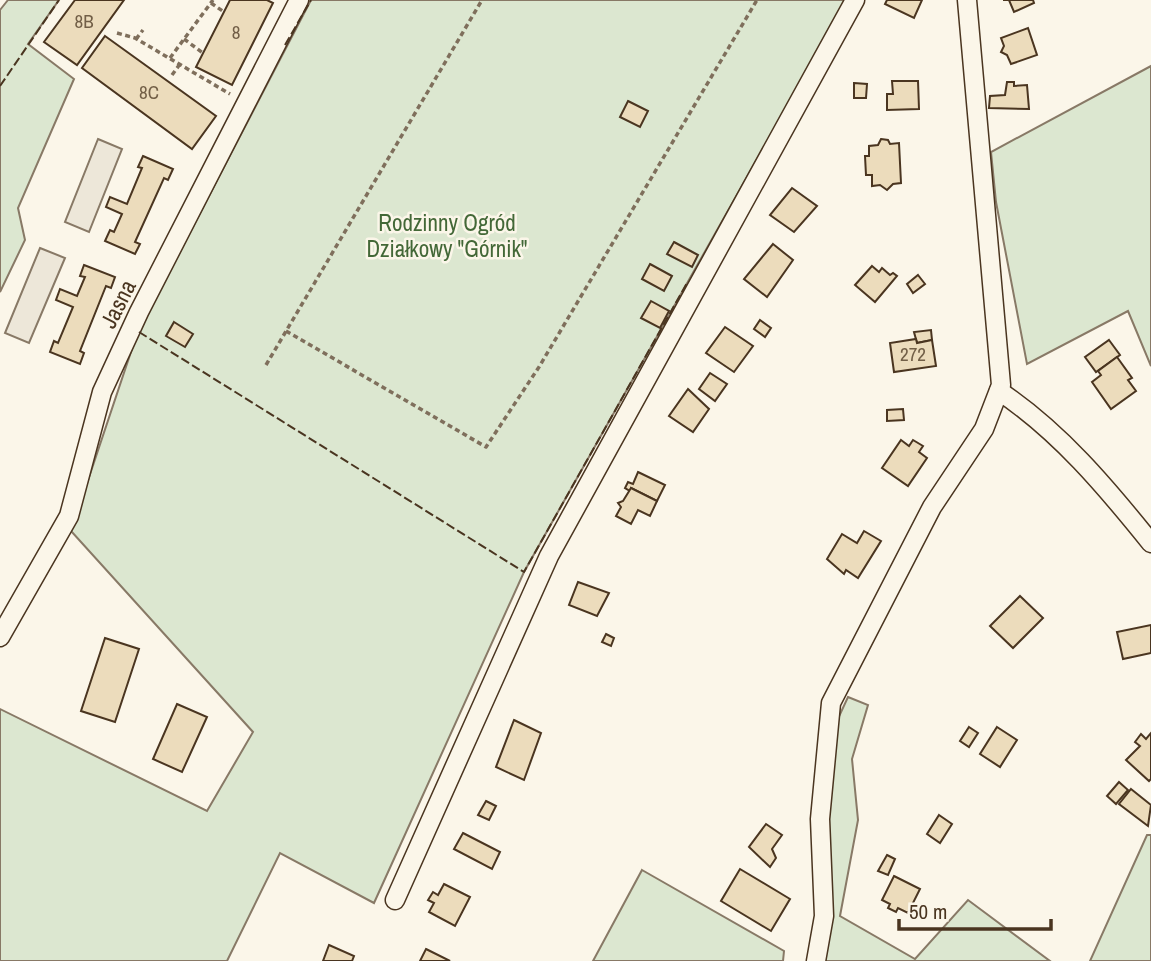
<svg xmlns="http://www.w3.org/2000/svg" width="1151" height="961" font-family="'Archivo Narrow',sans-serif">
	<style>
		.green { fill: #dce7d0; stroke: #887966; stroke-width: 2 }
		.parking { fill: #ede7d9; stroke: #887966; stroke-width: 2 }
		.building { fill: #ecdcbc; stroke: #4a3520; stroke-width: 2 }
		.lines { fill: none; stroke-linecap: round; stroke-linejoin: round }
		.minor-casing { stroke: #4a3520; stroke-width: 21 }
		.path { stroke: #7f6f5c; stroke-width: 3.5; stroke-dasharray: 5 3.5; stroke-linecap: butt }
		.minor { stroke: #fbf6e9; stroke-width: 18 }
		.fence { stroke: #4a3520; stroke-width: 2; stroke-dasharray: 9 3.5; stroke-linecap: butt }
		.labels { text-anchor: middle; stroke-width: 5; stroke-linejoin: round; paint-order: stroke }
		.number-label { font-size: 19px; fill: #725f47 }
		.park-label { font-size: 23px; fill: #436837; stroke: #fbf6e9 }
		.street-label { font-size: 23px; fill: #4a3520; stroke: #fbf6e9 }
	</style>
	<rect width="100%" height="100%" fill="#fbf6e9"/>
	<g class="green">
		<path d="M8 0H59L28 44 74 79 18 208 25 240 0 292V10Z"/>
		<path d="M311 0H847L524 572 374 903 280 853 227 961H0V709L207 811 253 732 71 531 137 334Z"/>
		<path d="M1151 66V366L1128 311 1027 364 996 202 991 152Z"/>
		<path d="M848 697 868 705 852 759 858 820 840 916 915 959 968 900 1050 961H818L835 725Z"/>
		<path d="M1147 835H1151V961H1090Z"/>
		<path d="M642 870 784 951 783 961H593Z"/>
	</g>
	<g class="parking">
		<path d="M98 139 122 149 89 232 65 222Z"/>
		<path d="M40 248 65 258 29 343 5 333Z"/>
	</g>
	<g class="building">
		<path d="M75 0H124L77 65 44 42Z"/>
		<path d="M230 0H267L273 3 232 85 196 67Z"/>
		<path d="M887 0H922L914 18 885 4Z"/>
		<path d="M1003 0H1033L1034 3 1014 12 1009 0Z"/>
		<path d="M1028 28 1037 55 1011 64 1007 55 1001 52 1004 46 1001 38Z"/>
		<path d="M105 36 216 116 192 149 82 68Z"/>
		<path d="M892 81H918L919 109 887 110V94H893Z"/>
		<path d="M1007 82H1014V86L1027 85 1029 109 989 108 990 96 1005 95Z"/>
		<path d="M854 83 867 84 866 98H854Z"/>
		<path d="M628 101 648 111 640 127 620 117Z"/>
		<path d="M881 139 888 140 890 144 899 143 901 183 893 184 887 190 880 185 872 186V175H866L865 156H869V146L878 145Z"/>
		<path d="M143 156 173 169 168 180 164 178 135 242 140 244 135 254 105 241 110 230 114 232 122 214 106 207 110 197 127 204 142 168 138 167Z"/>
		<path d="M792 188 817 206 794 232 770 215Z"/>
		<path d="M674 242 698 255 692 267 667 254Z"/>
		<path d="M773 244 793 260 767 297 744 279Z"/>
		<path d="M650 264 672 276 664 291 642 279Z"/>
		<path d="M84 265 115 277 111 288 106 286 80 351 84 353 80 364 50 352 54 341 58 343 73 307 56 300 60 289 77 296 85 277 80 276Z"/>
		<path d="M872 266 879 272 882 268 890 275 893 273 897 276 875 302 855 285Z"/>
		<path d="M918 275 925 284 913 293 907 284Z"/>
		<path d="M651 301 669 311 660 328 641 318Z"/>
		<path d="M760 320 771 328 765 337 754 329Z"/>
		<path d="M174 322 193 334 185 347 166 336Z"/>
		<path d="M725 327 753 346 734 372 706 353Z"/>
		<path d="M931 330 932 340 917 343 914 332Z"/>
		<path d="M916 339 917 343 932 340 936 366 894 372 890 343Z"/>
		<path d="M1109 340 1120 355 1096 372 1085 357Z"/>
		<path d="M1117 357 1132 378 1128 380 1136 391 1111 409 1092 382 1101 375 1098 371Z"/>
		<path d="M710 373 727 384 715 401 699 389Z"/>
		<path d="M688 389 709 409 693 432 669 416Z"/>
		<path d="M903 409 904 420 887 421V410Z"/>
		<path d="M901 440 909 446 913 440 923 446 919 452 927 458 908 486 882 468Z"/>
		<path d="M638 472 665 485 657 501 631 488 630 491 625 488 628 482 633 484Z"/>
		<path d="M631 488 657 501 650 516 638 510 631 524 616 516 621 507 618 503 623 501Z"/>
		<path d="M864 531 881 541 858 578 846 570 844 574 827 559 842 534 857 543Z"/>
		<path d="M578 582 609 593 597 616 569 605Z"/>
		<path d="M1020 596 1043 618 1013 648 990 626Z"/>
		<path d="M1151 625V653L1123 659 1117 632Z"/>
		<path d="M606 634 614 638 611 646 602 642Z"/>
		<path d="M105 638 139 649 115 722 81 711Z"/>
		<path d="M177 704 207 717 182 772 153 759Z"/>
		<path d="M514 720 541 733 524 780 496 767Z"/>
		<path d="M969 727 978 733 969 747 960 741Z"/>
		<path d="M997 727 1017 740 1000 767 980 754Z"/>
		<path d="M1151 733V779L1149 781 1126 760 1140 746 1135 742 1141 734 1146 739Z"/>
		<path d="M1119 782 1128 790 1116 804 1107 796Z"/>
		<path d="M1131 789 1151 805 1148 826 1119 804Z"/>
		<path d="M486 801 496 806 489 820 478 815Z"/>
		<path d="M939 815 952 824 940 843 927 834Z"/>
		<path d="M766 824 782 835 772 849 776 858 770 867 749 847Z"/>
		<path d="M463 833 500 852 492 869 454 849Z"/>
		<path d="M887 855 895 859 888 875 878 871Z"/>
		<path d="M740 869 790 899 771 931 721 901Z"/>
		<path d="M894 876 920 889 908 913 898 908 896 912 888 908 890 904 882 900Z"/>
		<path d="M444 884 470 897 455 926 429 912 434 903 428 900 433 892 438 895Z"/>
		<path d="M329 945 354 956 352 961H323Z"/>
		<path d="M426 949 450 961H420Z"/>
	</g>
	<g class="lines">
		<defs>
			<g id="minor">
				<path d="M999 391C1059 431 1106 487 1151 543"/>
				<path d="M0 637 69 516 102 392 139 312 299 0"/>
				<path d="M395 900 549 556 855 0"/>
				<path d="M816 961 824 916 820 819 831 703 932 507 984 429 1001 385 967 0"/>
			</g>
		</defs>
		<use href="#minor" class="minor-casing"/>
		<g class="path">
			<path d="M211 3 224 12"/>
			<path d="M117 33 135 38 230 94"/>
			<path d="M136 39 143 30"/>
			<path d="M184 39 203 53"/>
			<path d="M170 58 213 0"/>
			<path d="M172 75 180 64"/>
			<path d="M286 331 486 447 539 367 757 0"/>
			<path d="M266 365 482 0"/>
		</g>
		<use href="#minor" class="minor"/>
		<g class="fence">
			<path d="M285 45 311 0"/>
			<path d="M0 86 59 0"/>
			<path d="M139 332 524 572 687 283"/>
		</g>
	</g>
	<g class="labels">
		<g class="number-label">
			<text x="84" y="28">8B</text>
			<text x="236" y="39">8</text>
			<text x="149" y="99">8C</text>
			<text x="913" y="361">272</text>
		</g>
		<g class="park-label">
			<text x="447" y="231">Rodzinny Ogród<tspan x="447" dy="26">Działkowy "Górnik"</tspan></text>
		</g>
		<g class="street-label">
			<text transform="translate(118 304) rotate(-63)" y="8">Jasna</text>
		</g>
	</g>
	<path d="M899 919v10h152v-10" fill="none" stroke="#4a3520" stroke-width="3.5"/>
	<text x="909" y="919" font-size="21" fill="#4a3520" stroke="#fbf6e9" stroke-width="5" paint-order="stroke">50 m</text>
</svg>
